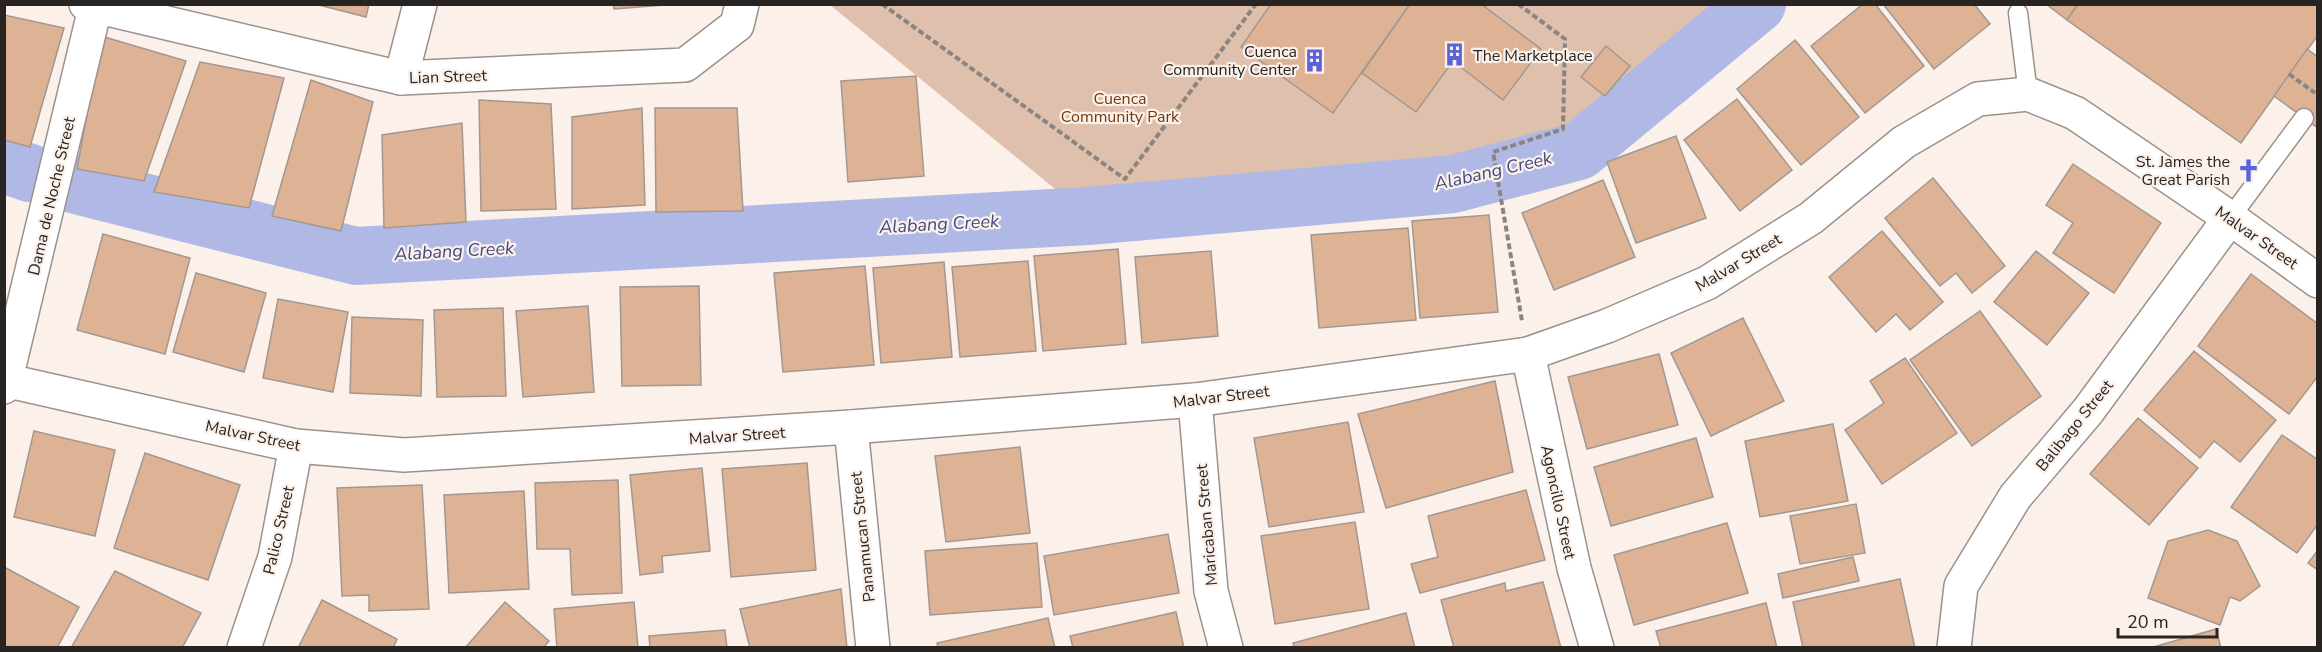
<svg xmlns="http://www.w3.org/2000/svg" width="2322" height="652" font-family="'Nunito Sans',sans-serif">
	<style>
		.green { fill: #dec0ac }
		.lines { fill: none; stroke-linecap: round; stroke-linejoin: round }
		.river { stroke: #b0b9e6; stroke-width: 58 }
		.building { fill: #deb295; stroke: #a29891; stroke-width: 1.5 }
		.lane-casing { stroke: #9c928c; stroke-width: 21 }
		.street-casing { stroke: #9c928c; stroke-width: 36 }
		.path { stroke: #8c8480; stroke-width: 4; stroke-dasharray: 6 3; stroke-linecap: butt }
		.lane { stroke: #fff; stroke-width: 18 }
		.street { stroke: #fff; stroke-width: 33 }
		.labels { text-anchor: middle; stroke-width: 4.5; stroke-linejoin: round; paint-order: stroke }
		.poi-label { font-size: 16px; fill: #282421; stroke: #fcf1ea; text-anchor: end }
		.street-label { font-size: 16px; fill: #282421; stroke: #fcf1ea }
		.park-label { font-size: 16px; fill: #733b0d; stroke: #fcf1ea }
		.water-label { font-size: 18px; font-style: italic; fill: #414982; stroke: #fcf1ea }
	</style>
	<rect width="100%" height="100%" fill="#fcf1ea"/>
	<path class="green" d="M830 5H1728L1678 69 1579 151 1088 216Z"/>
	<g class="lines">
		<g class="river">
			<path d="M4 164 30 173"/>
			<path d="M72 184 356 256 1088 216 1453 184 1579 151 1757 4"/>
		</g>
	</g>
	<g class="building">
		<path d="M315 4H369L366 17Z"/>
		<path d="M613 4H678L614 9Z"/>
		<path d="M1271 4H1410L1333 113 1241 47Z"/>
		<path d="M1410 4H1481L1541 49 1503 100 1453 61 1416 112 1362 73Z"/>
		<path d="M1863 4H1875L1924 66 1865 113 1811 46Z"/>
		<path d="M1883 4H1974L1990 24 1934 69Z"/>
		<path d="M2046 4H2078L2067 20Z"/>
		<path d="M2078 4H2318V35L2241 143 2067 20Z"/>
		<path d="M4 15 64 28 30 147 4 140Z"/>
		<path d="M101 36 186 61 144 181 77 169Z"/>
		<path d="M1795 40 1859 117 1801 165 1737 89Z"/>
		<path d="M1606 46 1630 66 1605 96 1581 77Z"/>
		<path d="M2307 49 2318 57V128L2274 96Z"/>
		<path d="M200 62 284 78 249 208 154 192Z"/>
		<path d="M916 76 924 176 848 182 841 81Z"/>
		<path d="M311 80 373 102 341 231 272 216Z"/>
		<path d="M1737 99 1792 170 1740 211 1684 140Z"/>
		<path d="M479 100 551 104 556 209 481 211Z"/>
		<path d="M642 108 645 205 572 209V117Z"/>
		<path d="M655 108H737L743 211 656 212Z"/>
		<path d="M462 123 466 222 384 228 382 135Z"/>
		<path d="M1676 136 1706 218 1636 243 1607 162Z"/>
		<path d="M2073 164 2161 223 2114 293 2053 253 2073 223 2046 205Z"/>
		<path d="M1933 178 2005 266 1972 293 1956 273 1940 286 1885 218Z"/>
		<path d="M1603 180 1635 257 1554 290 1522 213Z"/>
		<path d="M1489 215 1498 312 1420 318 1412 221Z"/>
		<path d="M1408 228 1416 320 1319 328 1311 235Z"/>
		<path d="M1882 231 1943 302 1910 330 1896 314 1876 332 1829 277Z"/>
		<path d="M103 234 190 258 165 354 77 330Z"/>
		<path d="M1118 249 1126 344 1043 351 1034 256Z"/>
		<path d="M1211 251 1218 336 1142 343 1135 257Z"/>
		<path d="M2036 251 2089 293 2047 345 1994 302Z"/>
		<path d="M1028 261 1036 351 960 357 952 267Z"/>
		<path d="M944 262 952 357 881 363 873 268Z"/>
		<path d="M865 266 874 365 783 372 774 273Z"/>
		<path d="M196 273 266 293 244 372 173 352Z"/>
		<path d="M2251 274 2318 324V376L2289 414 2198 346Z"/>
		<path d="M699 286 701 385 622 386 620 287Z"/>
		<path d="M278 299 348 312 333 392 263 378Z"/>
		<path d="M588 306 594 392 523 397 516 311Z"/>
		<path d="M503 308 506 396 437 397 434 310Z"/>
		<path d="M1980 311 2041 396 1972 446 1910 360Z"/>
		<path d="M352 317 423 320 421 396 350 393Z"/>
		<path d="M1743 318 1784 401 1711 436 1671 353Z"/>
		<path d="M2194 351 2276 420 2240 462 2214 441 2200 458 2144 410Z"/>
		<path d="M1659 354 1678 425 1587 449 1568 377Z"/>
		<path d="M1905 358 1957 433 1882 484 1845 430 1884 403 1870 381Z"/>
		<path d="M1495 381 1513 472 1386 508 1358 414Z"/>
		<path d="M2138 418 2198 468 2149 525 2090 474Z"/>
		<path d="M1348 422 1364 512 1269 527 1254 438Z"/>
		<path d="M1833 424 1848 501 1760 517 1745 441Z"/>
		<path d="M34 431 115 450 95 536 14 517Z"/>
		<path d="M2282 435 2318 460V524L2297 553 2231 507Z"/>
		<path d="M1696 438 1713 497 1611 526 1594 467Z"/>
		<path d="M1020 447 1030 533 946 542 935 456Z"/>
		<path d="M145 453 240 485 208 580 114 548Z"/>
		<path d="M807 463 816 570 731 577 722 469Z"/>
		<path d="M702 468 710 551 662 556 663 572 640 575 630 475Z"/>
		<path d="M618 480 622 593 572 595 570 549H537L535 483Z"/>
		<path d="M422 485 429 609 369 611V595L342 596 337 488Z"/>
		<path d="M1526 490 1545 560 1420 593 1411 564 1438 557 1428 516Z"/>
		<path d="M524 491 529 589 449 593 444 495Z"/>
		<path d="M1856 504 1865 553 1800 564 1790 516Z"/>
		<path d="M1355 522 1369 609 1275 624 1261 536Z"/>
		<path d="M1727 523 1748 593 1634 625 1614 555Z"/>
		<path d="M2208 530 2237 541 2260 586 2240 601 2230 597 2220 625 2148 598 2168 541Z"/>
		<path d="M1168 534 1179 593 1054 615 1044 556Z"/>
		<path d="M1037 543 1042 607 930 615 925 551Z"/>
		<path d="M2318 550V570L2308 563Z"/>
		<path d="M1853 557 1859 581 1783 598 1778 574Z"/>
		<path d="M4 567 79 607 57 648H4Z"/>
		<path d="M115 571 201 613 182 648H71Z"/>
		<path d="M1900 579 1915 648H1803L1793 602Z"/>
		<path d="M1543 582 1561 648H1454L1441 600 1505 583 1506 591Z"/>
		<path d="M841 589 847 648H750L740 609Z"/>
		<path d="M322 600 397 639 393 648H298Z"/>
		<path d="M505 602 549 641 543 648H465Z"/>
		<path d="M634 602 638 648H557L554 609Z"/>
		<path d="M1766 603 1777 648H1661L1656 631Z"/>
		<path d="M1176 612 1184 648H1073L1070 636Z"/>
		<path d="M1406 613 1415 648H1294L1293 643Z"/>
		<path d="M1048 618 1055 648H938L937 643Z"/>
		<path d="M2216 629 2221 648H2150Z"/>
		<path d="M725 630 727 648H650L649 636Z"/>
	</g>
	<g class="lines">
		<defs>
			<g id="lane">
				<path d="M2018 13 2028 94"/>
				<path d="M2230 218 2304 118"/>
			</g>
			<g id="street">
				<path d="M86 4 401 78 685 65 737 25 742 4"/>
				<path d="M401 78 420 4"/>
				<path d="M1528 354 1574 568 1597 648"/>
				<path d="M4 380 296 446 404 455 851 427 1195 400 1528 354 1607 326 1707 283 1811 218 1904 142 1978 99 2028 94 2075 113 2230 218 2318 281"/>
				<path d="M4 387 96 4"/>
				<path d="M1195 400 1211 591 1226 648"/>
				<path d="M851 427 873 648"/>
				<path d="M244 648 275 557 296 446"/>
				<path d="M1954 648 1961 586 2015 497 2088 411 2230 218"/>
			</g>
		</defs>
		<use href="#lane" class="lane-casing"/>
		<use href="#street" class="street-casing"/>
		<g class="path">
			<path d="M882 4 1125 179 1256 4"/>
			<path d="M1518 4 1565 39 1563 129 1493 152 1522 321"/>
			<path d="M2289 74 2315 93"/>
		</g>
		<use href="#lane" class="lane"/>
		<use href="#street" class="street"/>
	</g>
	<defs>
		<symbol id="building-bare" viewBox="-9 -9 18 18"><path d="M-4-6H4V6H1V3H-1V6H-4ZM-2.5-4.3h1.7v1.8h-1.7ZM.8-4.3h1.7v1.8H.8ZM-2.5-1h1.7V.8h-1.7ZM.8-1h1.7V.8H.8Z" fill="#5b63db" stroke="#fcf1ea" stroke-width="2.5" paint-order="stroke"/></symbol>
		<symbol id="church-bare" viewBox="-9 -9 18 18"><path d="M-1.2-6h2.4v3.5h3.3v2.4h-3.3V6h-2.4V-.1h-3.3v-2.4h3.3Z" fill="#5b63db" stroke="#fcf1ea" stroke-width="2.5" paint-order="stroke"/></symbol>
	</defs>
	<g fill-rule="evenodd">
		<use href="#building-bare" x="1438" y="38" width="33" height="33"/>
		<use href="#building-bare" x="1298" y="44" width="33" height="33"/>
		<use href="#church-bare" x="2232" y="154" width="33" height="33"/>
	</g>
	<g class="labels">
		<g class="poi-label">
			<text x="1297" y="57">Cuenca<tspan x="1297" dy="18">Community Center</tspan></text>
			<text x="1473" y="61" text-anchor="start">The Marketplace</text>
			<text x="2230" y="167">St. James the<tspan x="2230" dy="18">Great Parish</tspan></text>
		</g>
		<g class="street-label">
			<text transform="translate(448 76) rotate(-2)" y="6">Lian Street</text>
			<text transform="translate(51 196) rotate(-77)" y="6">Dama de Noche Street</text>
			<text transform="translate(2257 237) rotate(35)" y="6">Malvar Street</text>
			<text transform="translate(1738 262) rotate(-31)" y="6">Malvar Street</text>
			<text transform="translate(1221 396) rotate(-7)" y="6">Malvar Street</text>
			<text transform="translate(2074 425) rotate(-51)" y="6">Balibago Street</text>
			<text transform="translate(253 435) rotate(12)" y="6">Malvar Street</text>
			<text transform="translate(737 435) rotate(-4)" y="6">Malvar Street</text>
			<text transform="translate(1559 502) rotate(78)" y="6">Agoncillo Street</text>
			<text transform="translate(1206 525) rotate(-95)" y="6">Maricaban Street</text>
			<text transform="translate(278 530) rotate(-77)" y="6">Palico Street</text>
			<text transform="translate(862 537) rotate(-96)" y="6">Panamucan Street</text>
		</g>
		<g class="park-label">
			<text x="1120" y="104">Cuenca<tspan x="1120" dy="18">Community Park</tspan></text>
		</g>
		<g class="water-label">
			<text transform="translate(1493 171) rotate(-13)" y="6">Alabang Creek</text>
			<text transform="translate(939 224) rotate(-3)" y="6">Alabang Creek</text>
			<text transform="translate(454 251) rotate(-3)" y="6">Alabang Creek</text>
		</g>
	</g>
	<rect width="2322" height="652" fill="none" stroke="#282421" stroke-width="12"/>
	<path d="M2118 628v9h99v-9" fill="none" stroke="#282421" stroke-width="3"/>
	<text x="2127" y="628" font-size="18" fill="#282421" stroke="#fcf1ea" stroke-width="4.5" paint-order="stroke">20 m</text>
</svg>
